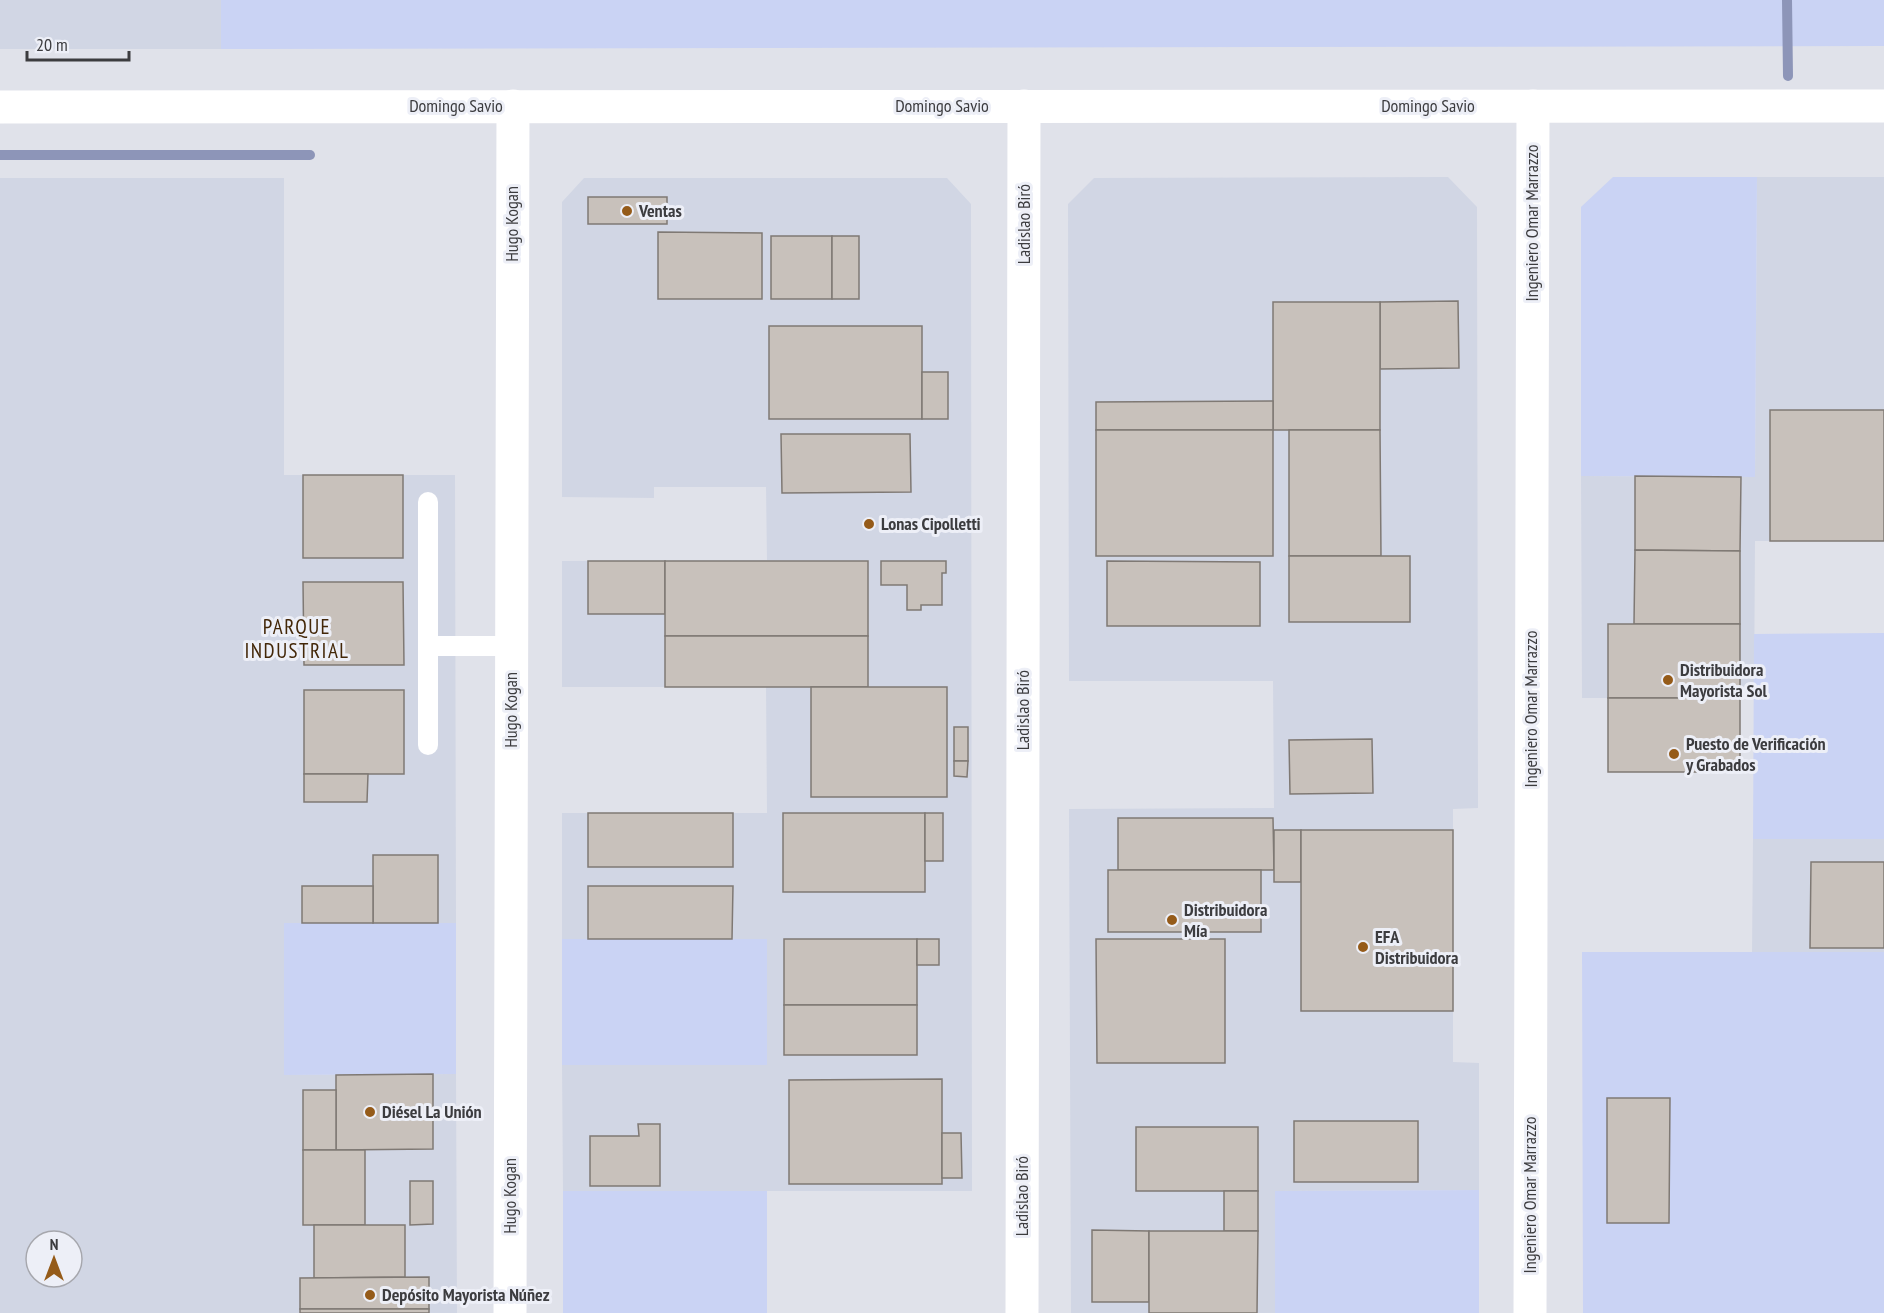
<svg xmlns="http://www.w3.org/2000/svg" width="1884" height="1313" font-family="'PT Sans Narrow',sans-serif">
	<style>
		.built { fill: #d1d6e4; fill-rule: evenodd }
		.green { fill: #cad3f4 }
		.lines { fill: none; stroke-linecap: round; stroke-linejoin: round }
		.stream { stroke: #8d95b8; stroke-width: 10 }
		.building { fill: #c8c1bb; stroke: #7f7974; stroke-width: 1.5 }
		.service { stroke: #fff; stroke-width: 20 }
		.minor { stroke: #fff; stroke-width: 33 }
		.tertiary { stroke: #fff; stroke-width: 33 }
		.poi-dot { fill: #955b19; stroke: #edeff7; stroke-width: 2 }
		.labels { text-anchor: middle; stroke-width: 6; stroke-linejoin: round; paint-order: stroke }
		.street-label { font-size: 18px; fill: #3c3c3f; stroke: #edeff7 }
		.poi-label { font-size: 18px; font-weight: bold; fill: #3c3c3f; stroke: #edeff7; text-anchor: start }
		.quarter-label { font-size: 21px; letter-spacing: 1.5px; fill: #432708; stroke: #edeff7 }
	</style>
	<rect width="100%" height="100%" fill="#e0e2ea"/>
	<g class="built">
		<rect x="0" y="0" width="221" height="49"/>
		<path d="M1448 177 1477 207 1478 808 1453 809V1062L1479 1063V1190L1275 1191V1313H1071L1069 809 1274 808 1273 681H1069L1068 204 1094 178Z"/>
		<path d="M1757 177H1884V541H1755L1754 698H1582L1581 476 1755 477Z"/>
		<path d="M0 178H284V475H455L456 923H284V1075L456 1074 457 1313H0ZM36 1241H72V1277H36Z"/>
		<path d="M584 178H947L971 204 972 1191H563L562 1065H767L766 939H562V813H767L766 687H562V561L767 560 766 487H654V498L562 497V202Z"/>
		<path d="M1753 839H1884V952H1752Z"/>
	</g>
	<g class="green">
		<path d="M221 0H1884V46L221 49Z"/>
		<path d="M1613 177H1757L1755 477 1581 476V207Z"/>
		<path d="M1884 633V839H1753L1754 634Z"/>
		<path d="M284 923H456V1074L284 1075Z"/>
		<rect x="562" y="939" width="205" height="126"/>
		<path d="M1582 952H1884V1313H1583Z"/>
		<path d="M1479 1190V1313H1275V1191Z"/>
		<rect x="563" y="1191" width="204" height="122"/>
	</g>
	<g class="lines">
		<g class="stream">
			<path d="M1787 0 1788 76"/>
			<path d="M0 155H310"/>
		</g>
	</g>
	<g class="building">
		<rect x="588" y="197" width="79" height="27"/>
		<path d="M658 232 762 233V299H658Z"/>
		<rect x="771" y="236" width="61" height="63"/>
		<rect x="832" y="236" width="27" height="63"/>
		<path d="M1458 301 1459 368 1380 369V302Z"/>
		<rect x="1273" y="302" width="107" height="128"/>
		<rect x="769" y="326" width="153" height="93"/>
		<rect x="922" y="372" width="26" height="47"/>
		<path d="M1273 401V430H1096V402Z"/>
		<rect x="1770" y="410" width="114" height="131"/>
		<rect x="1096" y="430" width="177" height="126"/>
		<path d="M1289 430H1380L1381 556H1289Z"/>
		<path d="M781 434H910L911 492 782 493Z"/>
		<rect x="303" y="475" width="100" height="83"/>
		<path d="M1635 476 1741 477 1740 551 1635 550Z"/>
		<path d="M1635 550 1740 551V624H1634Z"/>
		<rect x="1289" y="556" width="121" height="66"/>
		<rect x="588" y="561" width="77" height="53"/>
		<rect x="665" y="561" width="203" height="75"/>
		<path d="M881 561H946V573H942V605H921V610H907V585H881Z"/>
		<path d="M1107 561 1260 562V626H1107Z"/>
		<path d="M303 582H403L404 665H304Z"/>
		<rect x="1608" y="624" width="132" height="74"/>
		<rect x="665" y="636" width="203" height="51"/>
		<rect x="811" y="687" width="136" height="110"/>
		<rect x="304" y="690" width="100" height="84"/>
		<rect x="1608" y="698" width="132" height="74"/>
		<rect x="954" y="727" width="14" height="34"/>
		<path d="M1372 739 1373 793 1290 794 1289 740Z"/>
		<path d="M954 761H968L967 777 954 776Z"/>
		<path d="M304 774H368L367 802H304Z"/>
		<rect x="588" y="813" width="145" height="54"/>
		<rect x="783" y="813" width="142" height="79"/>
		<rect x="925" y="813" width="18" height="48"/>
		<path d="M1118 818H1273L1274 870H1118Z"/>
		<rect x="1274" y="830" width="27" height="52"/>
		<rect x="1301" y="830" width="152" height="181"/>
		<rect x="373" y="855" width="65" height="68"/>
		<path d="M1811 862H1884V948H1810Z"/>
		<rect x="1108" y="870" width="153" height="62"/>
		<rect x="302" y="886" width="71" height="37"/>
		<path d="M588 886H733L732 939H588Z"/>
		<rect x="784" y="939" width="133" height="66"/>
		<rect x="917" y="939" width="22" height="26"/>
		<path d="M1096 939H1225V1063H1097Z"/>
		<rect x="784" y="1005" width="133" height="50"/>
		<path d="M433 1074V1149L336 1150V1075Z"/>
		<path d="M942 1079V1184H789V1080Z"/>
		<rect x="303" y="1090" width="33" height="60"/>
		<path d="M1607 1098H1670L1669 1223H1607Z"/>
		<rect x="1294" y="1121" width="124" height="61"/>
		<path d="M638 1124H660V1186H590V1136H639Z"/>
		<rect x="1136" y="1127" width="122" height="64"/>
		<path d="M942 1133H961L962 1178H942Z"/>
		<rect x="303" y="1150" width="62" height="75"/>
		<path d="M410 1181H433V1224L410 1225Z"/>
		<rect x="1224" y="1191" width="34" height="40"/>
		<path d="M314 1225H405V1277L314 1278Z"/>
		<path d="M1092 1230 1149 1231V1302H1092Z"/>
		<path d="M1149 1231H1258L1257 1313H1149Z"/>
		<path d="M429 1277V1309H300V1278Z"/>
		<rect x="300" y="1309" width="129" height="4"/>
	</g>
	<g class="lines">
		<g class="service">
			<path d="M428 502V745"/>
			<path d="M428 646H511"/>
		</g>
		<g class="minor">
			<path d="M510 1313 513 106"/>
			<path d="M1530 1313 1533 106"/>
		</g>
		<g class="tertiary">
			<path d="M0 107 1884 106"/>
			<path d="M1022 1313 1024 106"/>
		</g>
	</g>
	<g class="poi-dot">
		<circle cx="627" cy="211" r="6"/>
		<circle cx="869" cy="524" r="6"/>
		<circle cx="1668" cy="680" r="6"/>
		<circle cx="1674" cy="754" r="6"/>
		<circle cx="1172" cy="920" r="6"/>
		<circle cx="1363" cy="947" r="6"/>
		<circle cx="370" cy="1112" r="6"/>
		<circle cx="370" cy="1295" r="6"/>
	</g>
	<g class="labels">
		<g class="street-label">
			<text x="456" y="112">Domingo Savio</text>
			<text x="942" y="112">Domingo Savio</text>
			<text x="1428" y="112">Domingo Savio</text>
			<text transform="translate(1532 223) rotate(-90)" y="6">Ingeniero Omar Marrazzo</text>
			<text transform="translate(512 224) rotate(-90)" y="6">Hugo Kogan</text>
			<text transform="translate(1024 224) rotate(-90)" y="6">Ladislao Biró</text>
			<text transform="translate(1531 709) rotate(-90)" y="6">Ingeniero Omar Marrazzo</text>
			<text transform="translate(511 710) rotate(-90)" y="6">Hugo Kogan</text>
			<text transform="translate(1023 710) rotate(-90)" y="6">Ladislao Biró</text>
			<text transform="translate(1530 1195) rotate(-90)" y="6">Ingeniero Omar Marrazzo</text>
			<text transform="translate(510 1196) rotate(-90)" y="6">Hugo Kogan</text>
			<text transform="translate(1022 1196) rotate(-90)" y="6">Ladislao Biró</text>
		</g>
		<g class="poi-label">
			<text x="639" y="217">Ventas</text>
			<text x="881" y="530">Lonas Cipolletti</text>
			<text x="1680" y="676">Distribuidora<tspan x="1680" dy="21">Mayorista Sol</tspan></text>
			<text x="1686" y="750">Puesto de Verificación<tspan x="1686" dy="21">y Grabados</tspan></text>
			<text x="1184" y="916">Distribuidora<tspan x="1184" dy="21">Mía</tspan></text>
			<text x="1375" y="943">EFA<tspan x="1375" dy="21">Distribuidora</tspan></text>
			<text x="382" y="1118">Diésel La Unión</text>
			<text x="382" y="1301">Depósito Mayorista Núñez</text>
		</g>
		<g class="quarter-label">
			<text x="297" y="634">PARQUE<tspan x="297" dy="24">INDUSTRIAL</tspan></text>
		</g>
	</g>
	<g transform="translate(54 1259)"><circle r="28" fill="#edeff7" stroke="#a6a7ad" stroke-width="1.5"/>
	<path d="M0-4.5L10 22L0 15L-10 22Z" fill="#955b19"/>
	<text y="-9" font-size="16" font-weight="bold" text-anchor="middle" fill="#3c3c3f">N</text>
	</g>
	<path d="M27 51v9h102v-9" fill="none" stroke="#3c3c3f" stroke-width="3"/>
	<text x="36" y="51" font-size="18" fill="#3c3c3f" stroke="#edeff7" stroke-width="4.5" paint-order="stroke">20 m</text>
</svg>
